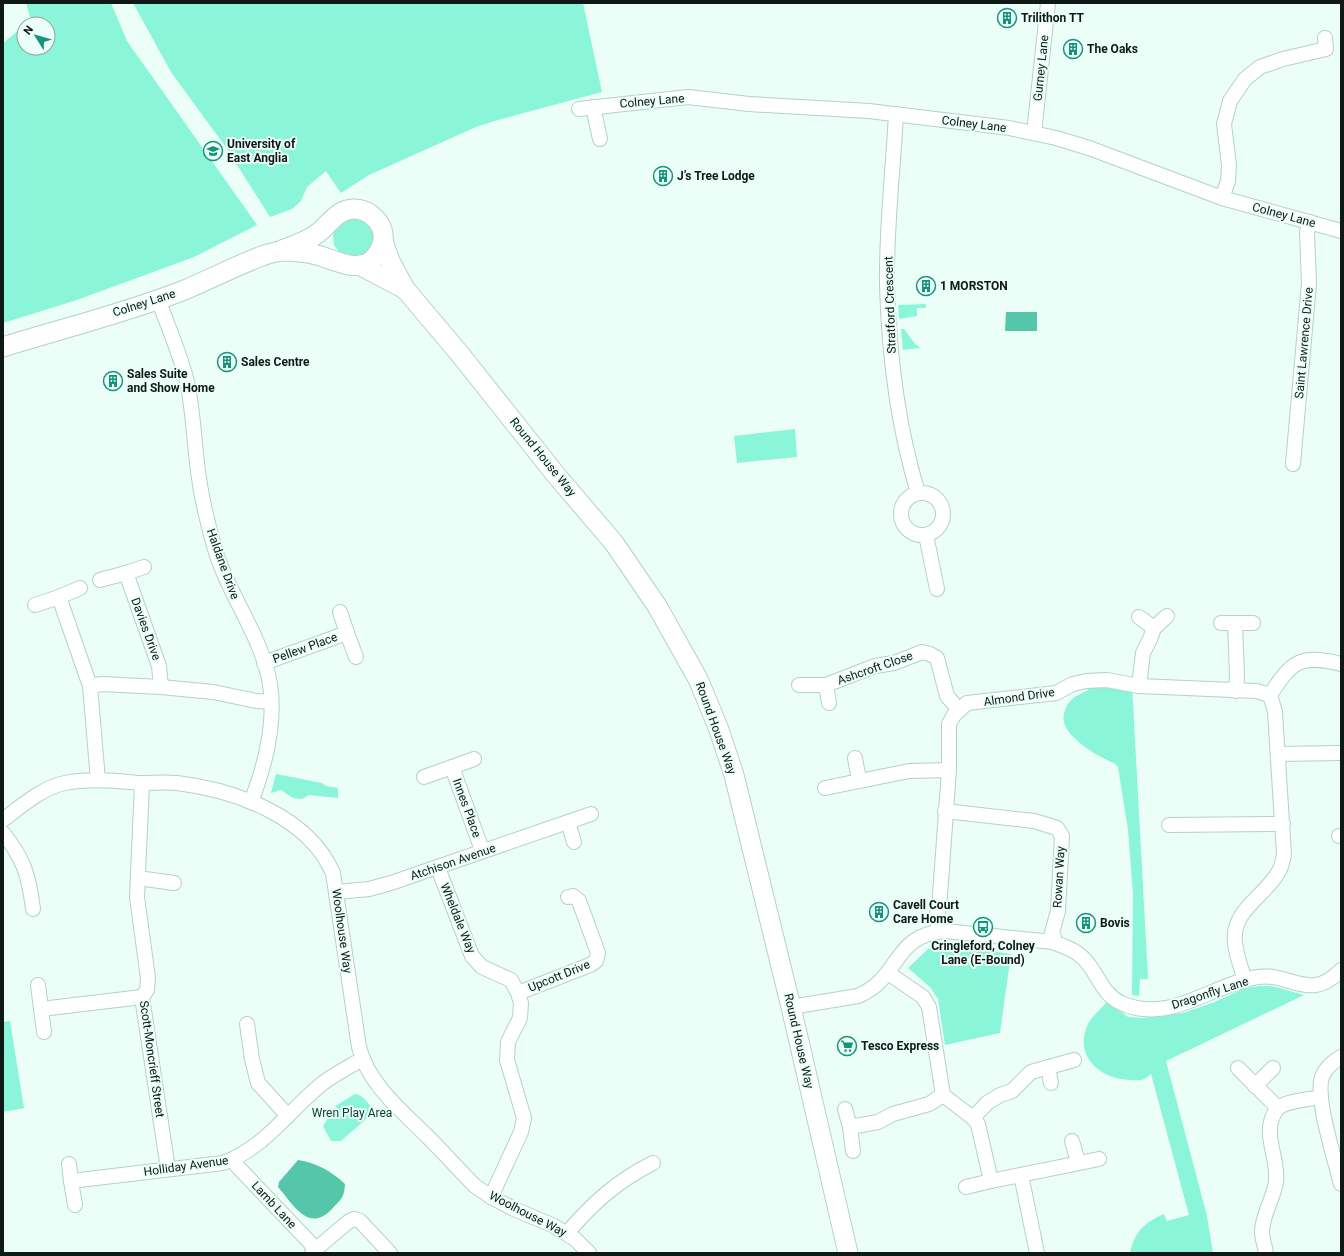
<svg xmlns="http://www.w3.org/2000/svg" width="1344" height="1256" font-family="Roboto,sans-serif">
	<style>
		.green { fill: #8bf5d9 }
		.water { fill: #56c6ab }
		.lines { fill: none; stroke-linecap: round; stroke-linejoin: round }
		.street-casing { stroke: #b3d2c8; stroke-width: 16 }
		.secondary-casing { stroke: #b3d2c8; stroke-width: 21 }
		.street { stroke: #fff; stroke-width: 14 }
		.secondary { stroke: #fff; stroke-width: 19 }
		.labels { text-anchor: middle; stroke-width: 4; stroke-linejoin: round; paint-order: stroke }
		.poi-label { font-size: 12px; font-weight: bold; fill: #0e1916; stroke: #ebfef8; text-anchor: start }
		.street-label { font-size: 12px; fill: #0e1916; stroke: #ebfef8 }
		.park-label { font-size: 12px; fill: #093d32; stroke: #ebfef8 }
	</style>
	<rect width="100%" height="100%" fill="#ebfef8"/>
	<g class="green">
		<path d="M26 3H111L127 41 257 225 194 257 77 300 3 323V43L24 26V48H48V24H27L31 20Z"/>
		<path d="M133 3H583L602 92 498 120 476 127 369 175 341 193 326 171 307 187 301 201 292 209 270 217 225 146 171 72Z"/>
		<path d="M349 216 366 219 376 234 371 251 356 259 339 252 334 245 333 236 335 227Z"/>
		<path d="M926 304V308H917V316L899 319 898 305Z"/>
		<path d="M901 329H904L915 344 921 348 903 350Z"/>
		<path d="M795 429 797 457 737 463 734 436Z"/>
		<path d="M1132 684 1148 979H1140L1139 996 1132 995 1133 894 1128 830 1118 767C1114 762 1110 762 1105 759 1091 752 1059 733 1064 714 1067 700 1075 696 1087 691L1089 686Z"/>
		<path d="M276 774 322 783 326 786 338 788V798L309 795 302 799 293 798 281 790 271 793Z"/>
		<path d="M948 944 1011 954 1000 1033 945 1045 938 999 930 987 908 968 928 949Z"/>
		<path d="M1260 986H1272L1304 995 1166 1061 1207 1216 1213 1253H1130C1135 1231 1144 1223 1164 1214L1167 1221 1189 1215 1151 1074C1149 1075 1146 1079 1144 1079 1141 1081 1135 1080 1132 1080 1101 1080 1073 1057 1088 1024 1092 1016 1102 1008 1108 1001L1128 1017 1143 1018 1183 1013 1212 1003 1245 988Z"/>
		<path d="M10 1021 24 1108 3 1112V1022Z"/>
		<path d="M355 1094C363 1095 371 1105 373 1113L341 1141H331L323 1126 337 1105Z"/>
	</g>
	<g class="water">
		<path d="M1006 312H1037V331H1005Z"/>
		<path d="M298 1160C317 1163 331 1171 345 1184 344 1199 341 1199 331 1210 308 1233 293 1204 278 1187L279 1182Z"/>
	</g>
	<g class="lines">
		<defs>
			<g id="street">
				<path d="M593 107 600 139"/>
				<path d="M579 109 688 97 749 104 869 111 1009 128 1056 138 1089 148 1222 198 1341 231"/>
				<path d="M896 114C893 171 886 229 887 286 889 355 898 427 918 493"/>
				<path d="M1034 133 1048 3"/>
				<path d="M1222 198 1228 181 1229 165 1224 124 1230 101 1245 79 1260 67 1283 59 1326 49 1325 38"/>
				<path d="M158 299C167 324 181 356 187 382 194 414 194 446 199 478 202 501 208 524 214 546 227 593 262 636 270 684 276 723 265 766 251 802"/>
				<path d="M1293 464 1309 283 1307 232 1310 222"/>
				<circle cx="922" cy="514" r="21"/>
				<path d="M926 535 937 589"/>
				<path d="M144 567 126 573 159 666 161 687"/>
				<path d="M100 580 126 573"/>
				<path d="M80 588 59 597 90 686"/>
				<path d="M35 605 59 597"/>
				<path d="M1139 617 1154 628"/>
				<path d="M1221 623H1235L1237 675 1236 691"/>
				<path d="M1235 623H1253"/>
				<path d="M347 633 356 657"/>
				<path d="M264 663 347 633 340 612"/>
				<path d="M799 685H826L875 666 894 663 922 652 930 654 937 658 947 696 959 710"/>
				<path d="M826 685 829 703"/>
				<path d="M1139 686 1143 653 1150 639 1154 628 1167 616"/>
				<path d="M1270 695C1292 661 1300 654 1341 664"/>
				<path d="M1278 754 1341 753"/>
				<path d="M855 758 859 780"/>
				<path d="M452 767 474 759"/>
				<path d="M424 777 452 767 482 850"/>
				<path d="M98 780 90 686 102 684 161 687 213 692 256 701 271 702"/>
				<path d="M142 783 137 897 148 978 147 990 142 997 168 1169"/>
				<path d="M825 788 909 771 949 770"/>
				<path d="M945 811 1034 821 1057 828 1062 836 1058 911 1051 936 1054 937 1052 942"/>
				<path d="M3 820C20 807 43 787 65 783 90 778 116 781 141 783 153 783 165 782 177 783 235 790 308 816 333 873L359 1047C368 1084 402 1111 428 1137 444 1153 459 1170 475 1186L491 1197 514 1209 552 1225 575 1239 589 1253"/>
				<path d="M568 822 574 842"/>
				<path d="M1169 825 1283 824"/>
				<path d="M3 833C24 859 29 876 33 909"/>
				<path d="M1339 836H1341"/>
				<path d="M438 868 472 956 482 967 511 980 518 993 521 1003 520 1018 508 1042 507 1060 524 1118 521 1132 491 1197"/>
				<path d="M138 878 174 883"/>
				<path d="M337 892 369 889 391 883 591 814"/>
				<path d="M940 931 939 925 935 918 939 909 949 770V724L954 715 967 703 1056 693 1073 684 1086 681 1107 680 1139 686 1256 691 1270 695 1275 712 1284 854C1283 859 1282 866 1279 871 1266 896 1231 910 1235 942 1236 955 1241 968 1245 980"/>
				<path d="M888 973 923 997 929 1007 943 1095 973 1118 978 1124 991 1181 966 1187"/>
				<path d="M38 985 44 1032"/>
				<path d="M518 993 590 965 596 961 598 953 579 901 573 896 568 897"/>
				<path d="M791 1007 858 996C901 978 892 935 945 931L1052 942C1063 946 1074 949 1082 957 1098 971 1100 993 1121 1003 1170 1025 1212 984 1258 977 1291 972 1309 1003 1341 970"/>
				<path d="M41 1009 142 997"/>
				<path d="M247 1024 252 1059 258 1083 288 1116"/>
				<path d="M1341 1057C1333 1062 1326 1067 1322 1077 1315 1098 1335 1160 1341 1184"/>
				<path d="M1048 1067 1051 1083"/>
				<path d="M1238 1068 1278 1108"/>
				<path d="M1255 1086 1273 1068"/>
				<path d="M845 1109 850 1127 878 1122 893 1114 929 1104 943 1095"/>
				<path d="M973 1118 987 1103 1000 1095 1012 1091 1031 1072 1074 1060"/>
				<path d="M850 1127 853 1151"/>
				<path d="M1072 1141 1078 1162"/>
				<path d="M233 1159 237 1166 316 1249 312 1253"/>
				<path d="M69 1164 71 1181"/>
				<path d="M1021 1175 1037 1253"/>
				<path d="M991 1181 1099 1159"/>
				<path d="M75 1205 71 1181 223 1163C265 1148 289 1110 323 1083 335 1074 349 1067 362 1059"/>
				<path d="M567 1233C593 1203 617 1181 653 1163"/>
				<path d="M316 1249 348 1222 354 1219 360 1221 390 1253"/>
				<path d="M1266 1253C1265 1246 1262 1239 1262 1232 1262 1214 1274 1199 1276 1181 1279 1157 1260 1132 1277 1109 1284 1101 1311 1099 1321 1097"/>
			</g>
			<g id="secondary">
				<path d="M383 241 390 261 405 289 459 353 556 475 614 543 657 606 698 679 718 727 734 775 791 1007 848 1253"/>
				<path d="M361 266 405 289"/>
				<path d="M3 347C61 329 125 313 182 291 209 280 235 266 262 256 268 253 276 253 282 250 293 246 308 241 318 233 330 224 337 209 354 209 370 209 385 224 383 240 382 247 379 252 375 257 359 275 336 260 317 255 305 252 293 251 281 251"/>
			</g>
		</defs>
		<use href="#street" class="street-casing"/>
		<use href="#secondary" class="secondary-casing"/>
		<use href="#street" class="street"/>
		<use href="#secondary" class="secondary"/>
	</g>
	<defs>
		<symbol id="building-ring" viewBox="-11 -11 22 22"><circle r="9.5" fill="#ebfef8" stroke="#16937b" stroke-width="1.5"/><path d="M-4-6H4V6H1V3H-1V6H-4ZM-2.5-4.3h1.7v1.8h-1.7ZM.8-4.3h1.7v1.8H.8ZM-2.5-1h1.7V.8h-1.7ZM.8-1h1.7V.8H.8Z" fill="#16937b"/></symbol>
		<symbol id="university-ring" viewBox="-11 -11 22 22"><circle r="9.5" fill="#ebfef8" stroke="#16937b" stroke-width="1.5"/><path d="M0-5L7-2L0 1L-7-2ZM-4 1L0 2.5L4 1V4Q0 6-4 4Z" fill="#16937b"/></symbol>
		<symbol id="bus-ring" viewBox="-11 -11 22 22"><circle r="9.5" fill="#ebfef8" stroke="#16937b" stroke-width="1.5"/><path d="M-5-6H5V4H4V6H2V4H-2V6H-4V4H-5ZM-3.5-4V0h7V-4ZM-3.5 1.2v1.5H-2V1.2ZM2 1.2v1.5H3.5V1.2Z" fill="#16937b"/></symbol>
		<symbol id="supermarket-ring" viewBox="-11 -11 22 22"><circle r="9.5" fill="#ebfef8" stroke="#16937b" stroke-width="1.5"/><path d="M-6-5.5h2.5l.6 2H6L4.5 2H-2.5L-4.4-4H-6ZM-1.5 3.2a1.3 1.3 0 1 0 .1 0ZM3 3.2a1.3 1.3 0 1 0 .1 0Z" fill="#16937b"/></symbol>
	</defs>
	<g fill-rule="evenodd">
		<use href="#building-ring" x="996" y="7" width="22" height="22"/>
		<use href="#building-ring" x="1062" y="38" width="22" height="22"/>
		<use href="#university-ring" x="202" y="140" width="22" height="22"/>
		<use href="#building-ring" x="652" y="165" width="22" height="22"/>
		<use href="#building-ring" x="915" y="275" width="22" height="22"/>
		<use href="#building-ring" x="216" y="351" width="22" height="22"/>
		<use href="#building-ring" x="102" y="370" width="22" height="22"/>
		<use href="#building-ring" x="868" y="901" width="22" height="22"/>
		<use href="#building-ring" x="1075" y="912" width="22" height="22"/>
		<use href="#bus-ring" x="972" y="916" width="22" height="22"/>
		<use href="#supermarket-ring" x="836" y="1035" width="22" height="22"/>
	</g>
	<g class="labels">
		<g class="poi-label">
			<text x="1021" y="22">Trilithon TT</text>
			<text x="1087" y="53">The Oaks</text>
			<text x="227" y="148">University of<tspan x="227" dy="14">East Anglia</tspan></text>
			<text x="677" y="180">J’s Tree Lodge</text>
			<text x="940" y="290">1 MORSTON</text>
			<text x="241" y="366">Sales Centre</text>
			<text x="127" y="378">Sales Suite<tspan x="127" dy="14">and Show Home</tspan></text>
			<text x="893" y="909">Cavell Court<tspan x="893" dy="14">Care Home</tspan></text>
			<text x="1100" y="927">Bovis</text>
			<text x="983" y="950" text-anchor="middle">Cringleford, Colney<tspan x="983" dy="14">Lane (E-Bound)</tspan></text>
			<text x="861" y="1050">Tesco Express</text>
		</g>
		<g class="street-label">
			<text transform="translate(1041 68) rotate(-84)" y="4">Gurney Lane</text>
			<text transform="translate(652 101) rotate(-5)" y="4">Colney Lane</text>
			<text transform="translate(974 124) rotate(7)" y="4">Colney Lane</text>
			<text transform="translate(1284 215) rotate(15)" y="4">Colney Lane</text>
			<text transform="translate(144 303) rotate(-18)" y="4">Colney Lane</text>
			<text transform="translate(890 305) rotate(-92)" y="4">Stratford Crescent</text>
			<text transform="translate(1304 343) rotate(-85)" y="4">Saint Lawrence Drive</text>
			<text transform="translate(543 457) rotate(51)" y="4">Round House Way</text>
			<text transform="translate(223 564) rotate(70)" y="4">Haldane Drive</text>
			<text transform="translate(146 629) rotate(70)" y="4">Davies Drive</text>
			<text transform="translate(305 648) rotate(-20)" y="4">Pellew Place</text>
			<text transform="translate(875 668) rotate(-19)" y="4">Ashcroft Close</text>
			<text transform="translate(1019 697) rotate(-8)" y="4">Almond Drive</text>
			<text transform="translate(716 728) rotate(70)" y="4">Round House Way</text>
			<text transform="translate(467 808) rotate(70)" y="4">Innes Place</text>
			<text transform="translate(453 862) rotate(-19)" y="4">Atchison Avenue</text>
			<text transform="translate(1059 877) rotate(-87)" y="4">Rowan Way</text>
			<text transform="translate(458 918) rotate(68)" y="4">Wheldale Way</text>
			<text transform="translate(342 931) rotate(82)" y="4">Woolhouse Way</text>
			<text transform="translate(559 976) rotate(-22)" y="4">Upcott Drive</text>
			<text transform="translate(1210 993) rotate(-18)" y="4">Dragonfly Lane</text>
			<text transform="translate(799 1041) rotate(77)" y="4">Round House Way</text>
			<text transform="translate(152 1059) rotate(82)" y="4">Scott-Moncrieff Street</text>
			<text transform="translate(186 1166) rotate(-8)" y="4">Holliday Avenue</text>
			<text transform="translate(274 1205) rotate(47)" y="4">Lamb Lane</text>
			<text transform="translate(528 1214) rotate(27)" y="4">Woolhouse Way</text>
		</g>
		<g class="park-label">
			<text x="352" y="1117">Wren Play Area</text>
		</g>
	</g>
	<rect width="1344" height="1256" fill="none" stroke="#0e1916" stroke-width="8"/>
	<g transform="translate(36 36) rotate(307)"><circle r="19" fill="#ebfef8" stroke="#93a29e"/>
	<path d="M0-3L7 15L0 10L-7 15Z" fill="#16937b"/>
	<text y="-6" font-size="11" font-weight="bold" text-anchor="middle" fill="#0e1916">N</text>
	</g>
</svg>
